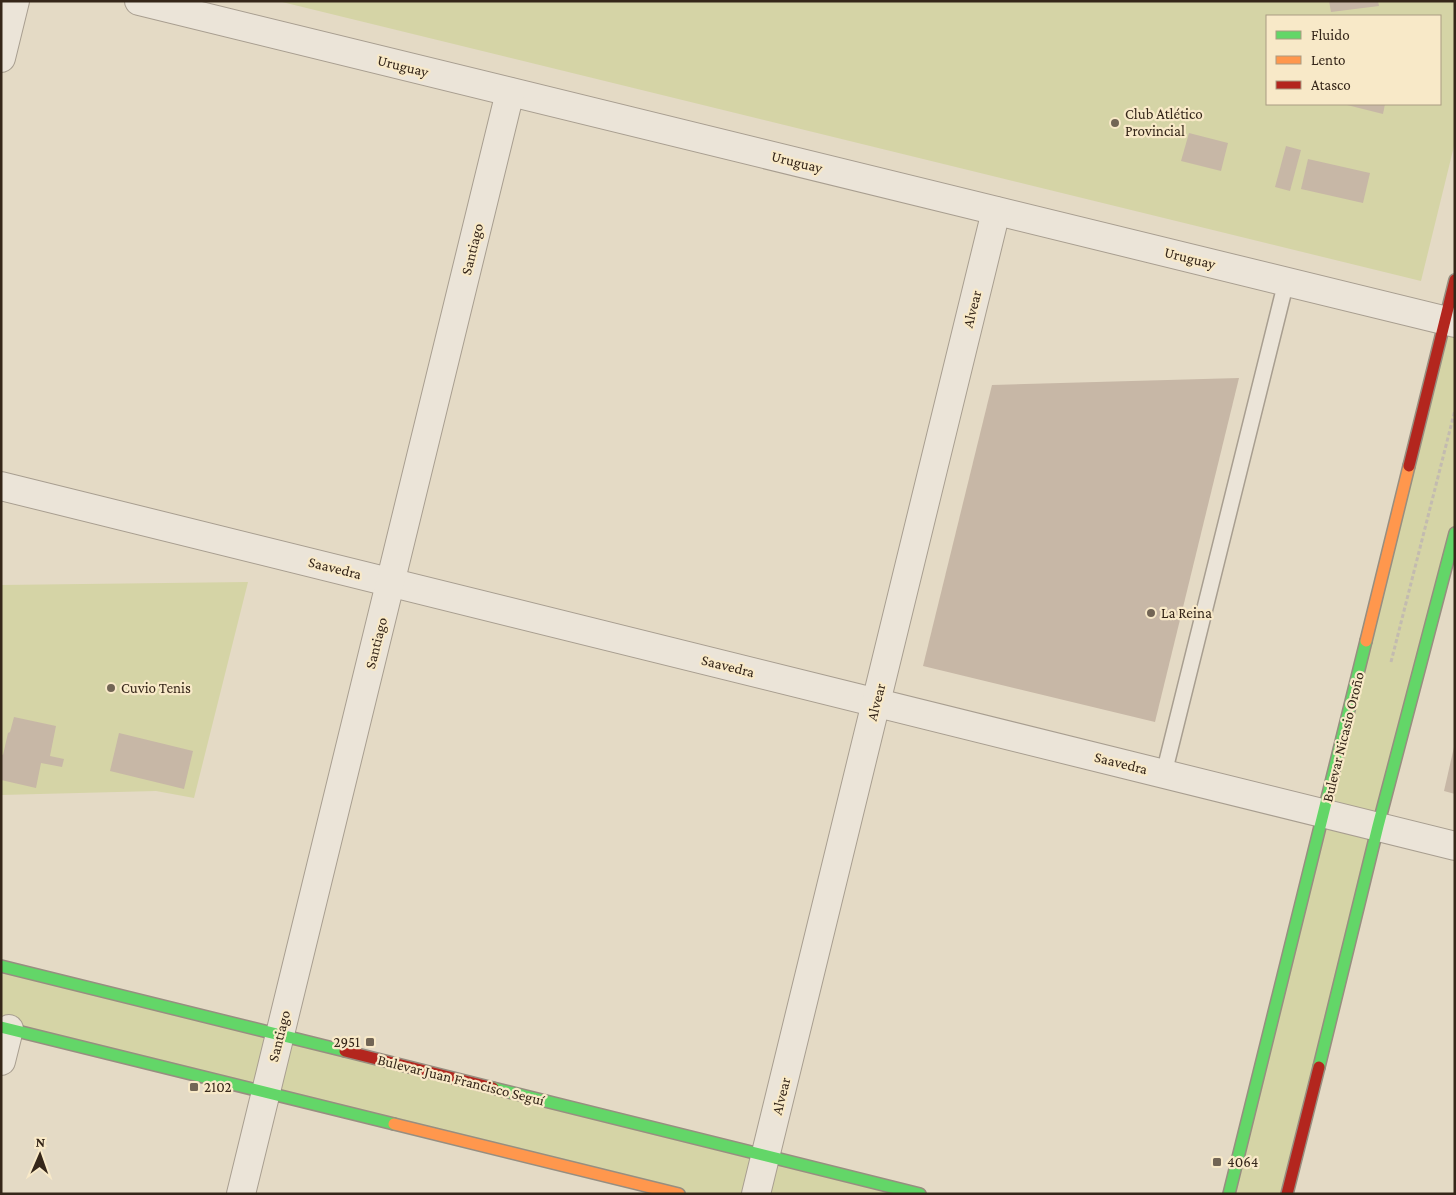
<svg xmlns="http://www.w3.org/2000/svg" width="1456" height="1195" font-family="'Crimson Pro',serif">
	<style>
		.green { fill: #d5d4a6; fill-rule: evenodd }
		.building { fill: #c7b7a6 }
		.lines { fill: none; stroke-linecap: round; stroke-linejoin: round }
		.lane-casing { stroke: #a89e90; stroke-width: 18 }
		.street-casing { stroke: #a89e90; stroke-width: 30 }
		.fast-casing { stroke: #978e80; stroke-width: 14 }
		.slow-casing { stroke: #978e80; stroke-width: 14 }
		.jam-casing { stroke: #978e80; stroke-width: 14 }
		.path { stroke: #c3bbb0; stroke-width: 3; stroke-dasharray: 4 2.5; stroke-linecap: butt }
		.lane { stroke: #ebe4d8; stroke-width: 15 }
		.street { stroke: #ebe4d8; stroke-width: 28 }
		.fast { stroke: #63d668; stroke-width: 11 }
		.slow { stroke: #ff974d; stroke-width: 11 }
		.jam { stroke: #b3261e; stroke-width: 11 }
		.poi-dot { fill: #726555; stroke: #f8e9c8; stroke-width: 2 }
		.labels { text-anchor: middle; stroke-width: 4.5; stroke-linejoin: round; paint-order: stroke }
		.street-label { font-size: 15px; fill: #352619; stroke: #f8e9c8 }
		.poi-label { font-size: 15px; fill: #352619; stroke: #f8e9c8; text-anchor: start }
	</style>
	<rect width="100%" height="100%" fill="#e4dac5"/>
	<g class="green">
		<path d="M278 1H1455V142L1421 281ZM1267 16H1440V104H1267Z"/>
		<path d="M1455 280V533L1287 1194H1229Z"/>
		<path d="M248 582 194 798 156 791 1 795V585Z"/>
		<path d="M1 966 920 1194H679L1 1027Z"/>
	</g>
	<g class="building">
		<path d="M1329 1H1378L1379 6 1331 12Z"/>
		<path d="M1343 104H1385L1383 114Z"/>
		<path d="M1189 133 1228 143 1221 171 1181 161Z"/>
		<path d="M1286 146 1301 150 1290 191 1275 187Z"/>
		<path d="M1308 159 1370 173 1363 203 1301 189Z"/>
		<path d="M1239 378 1155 722 923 666 992 385Z"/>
		<path d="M14 717 56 726 50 756 64 759 62 767 41 763 36 788 1 780V754L3 755 8 733 10 732Z"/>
		<path d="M119 733 193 751 184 789 110 771Z"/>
		<path d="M1454 747H1455V794L1444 791Z"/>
	</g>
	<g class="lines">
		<defs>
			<path id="lane" d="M1164 773 1286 282"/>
			<g id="street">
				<path d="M139 1 1455 323"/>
				<path d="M1 58 15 1"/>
				<path d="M1 486 1455 846"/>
				<path d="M1 1061 9 1029"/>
				<path d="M241 1194 510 92"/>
				<path d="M756 1194 996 211"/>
			</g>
			<g id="fast">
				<path d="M1 966 345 1051"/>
				<path d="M1 1027 394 1124"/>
				<path d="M1319 1067 1378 826 1455 533"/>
				<path d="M493 1088 920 1194"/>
				<path d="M1229 1194 1366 641"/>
			</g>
			<g id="slow">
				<path d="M1366 641 1409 466"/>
				<path d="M394 1124 679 1194"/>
			</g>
			<g id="jam">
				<path d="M1409 466 1455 280"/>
				<path d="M345 1051 493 1088"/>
				<path d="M1287 1194 1319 1067"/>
			</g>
		</defs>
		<use href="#lane" class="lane-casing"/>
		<use href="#street" class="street-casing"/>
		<use href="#fast" class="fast-casing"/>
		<use href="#slow" class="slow-casing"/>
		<use href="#jam" class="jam-casing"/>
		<path class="path" d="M1391 662 1455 410"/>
		<use href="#lane" class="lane"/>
		<use href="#street" class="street"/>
		<use href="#fast" class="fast"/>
		<use href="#slow" class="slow"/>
		<use href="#jam" class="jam"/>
	</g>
	<g class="poi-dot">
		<circle cx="1115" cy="123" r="5"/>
		<circle cx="1151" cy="613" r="5"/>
		<circle cx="111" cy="688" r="5"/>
		<rect x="365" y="1037" width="10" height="10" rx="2.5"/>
		<rect x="189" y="1082" width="10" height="10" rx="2.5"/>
		<rect x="1212" y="1157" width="10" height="10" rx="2.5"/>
	</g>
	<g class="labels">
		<g class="street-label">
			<text transform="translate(403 66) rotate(14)" y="5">Uruguay</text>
			<text transform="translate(797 162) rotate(14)" y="5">Uruguay</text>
			<text transform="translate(472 249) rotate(-76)" y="5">Santiago</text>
			<text transform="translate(1190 258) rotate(14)" y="5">Uruguay</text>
			<text transform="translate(972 309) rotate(-76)" y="5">Alvear</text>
			<text transform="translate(335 568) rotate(14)" y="5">Saavedra</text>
			<text transform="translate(376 643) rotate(-76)" y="5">Santiago</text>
			<text transform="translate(728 666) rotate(14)" y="5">Saavedra</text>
			<text transform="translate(876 702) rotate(-76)" y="5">Alvear</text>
			<text transform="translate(1343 737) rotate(-76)" y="5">Bulevar Nicasio Oroño</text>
			<text transform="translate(1121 763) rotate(14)" y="5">Saavedra</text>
			<text transform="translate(279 1036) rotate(-76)" y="5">Santiago</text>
			<text transform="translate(461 1080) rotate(14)" y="5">Bulevar Juan Francisco Seguí</text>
			<text transform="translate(781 1096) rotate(-76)" y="5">Alvear</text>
		</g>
		<g class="poi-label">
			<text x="1125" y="119">Club Atlético<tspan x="1125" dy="17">Provincial</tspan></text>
			<text x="1161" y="618">La Reina</text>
			<text x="121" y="693">Cuvio Tenis</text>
			<text x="360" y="1047" text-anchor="end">2951</text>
			<text x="204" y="1092">2102</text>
			<text x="1227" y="1167">4064</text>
		</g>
	</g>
	<rect width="1456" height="1195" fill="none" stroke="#352619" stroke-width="5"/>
	<rect x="1266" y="15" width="175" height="90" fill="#f8e9c8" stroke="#aa9b82"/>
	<rect x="1276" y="31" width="25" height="8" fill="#63d668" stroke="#aa9b82"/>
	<text x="1311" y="40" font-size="15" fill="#352619">Fluido</text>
	<rect x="1276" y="56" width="25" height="8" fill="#ff974d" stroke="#aa9b82"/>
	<text x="1311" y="65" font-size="15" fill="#352619">Lento</text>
	<rect x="1276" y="81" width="25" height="8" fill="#b3261e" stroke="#aa9b82"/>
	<text x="1311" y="90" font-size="15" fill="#352619">Atasco</text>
	<g transform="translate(40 1155) rotate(2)" stroke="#f8e9c8" stroke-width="4" paint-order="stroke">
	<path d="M0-4L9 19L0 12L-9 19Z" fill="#352619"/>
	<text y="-8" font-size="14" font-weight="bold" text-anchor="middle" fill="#352619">N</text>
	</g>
</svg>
